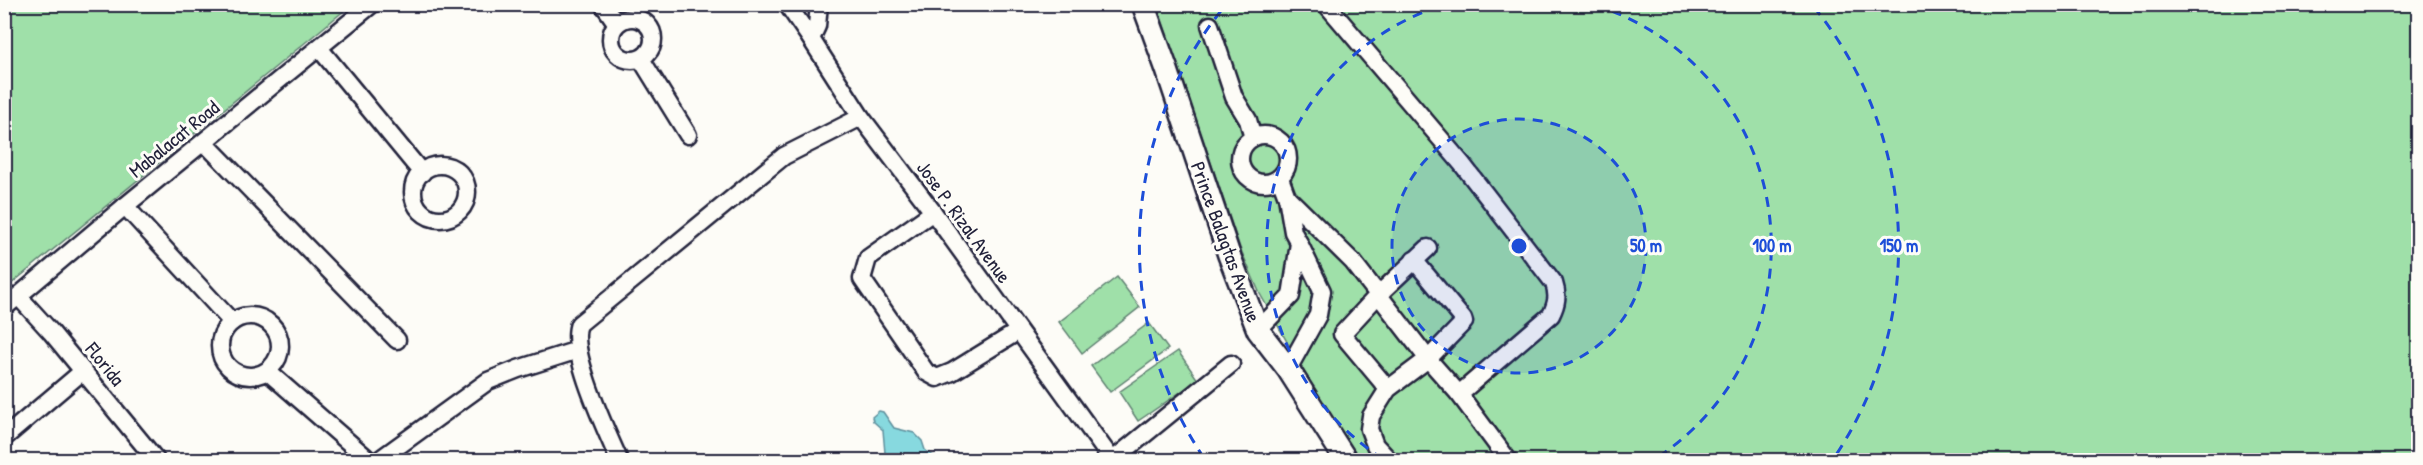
<svg xmlns="http://www.w3.org/2000/svg" width="2423" height="465" font-family="'Patrick Hand',sans-serif">
	<style>
		.green { fill: #9fe0a9; stroke: #608172; stroke-width: 1.5 }
		.water { fill: #87d9df; stroke: #5f909d; stroke-width: 1.5 }
		.lines { fill: none; stroke-linecap: round; stroke-linejoin: round }
		.minor-casing { stroke: #22223b; stroke-width: 21 }
		.major-casing { stroke: #22223b; stroke-width: 26 }
		.minor { stroke: #fdfcf7; stroke-width: 16 }
		.major { stroke: #fdfcf7; stroke-width: 21 }
		.ring { fill: none; stroke: #1d4ed8; stroke-width: 3; stroke-dasharray: 10 8 }
		.labels { text-anchor: middle; stroke-width: 6; stroke-linejoin: round; paint-order: stroke }
		.street-label { font-size: 20px; fill: #22223b; stroke: #fdfcf7 }
		.centre { fill: #1d4ed8; stroke: #fdfcf7; stroke-width: 3 }
		.ring-label { font-size: 18px; text-anchor: middle; font-weight: bold; fill: #1d4ed8; stroke: #fdfcf7; stroke-width: 6; stroke-linejoin: round; paint-order: stroke }
	</style>
	<rect width="100%" height="100%" fill="#fdfcf7"/>
	<filter id="ink" filterUnits="userSpaceOnUse"><feTurbulence type="fractalNoise" baseFrequency=".0167" numOctaves="2"/><feDisplacementMap in="SourceGraphic" scale="12" xChannelSelector="R" yChannelSelector="G"/><feConvolveMatrix kernelMatrix="1 2 1 2 8 2 1 2 1" color-interpolation-filters="sRGB"/></filter>
	<g filter="url(#ink)">
		<g class="green">
			<path d="M5 4H351V5L5 289Z"/>
			<path d="M1157 5H2418V460H1359L1303 370 1260 294 1240 248Z"/>
			<path d="M1117 277 1140 307 1082 353 1059 322Z"/>
			<path d="M1149 323 1168 349 1110 392 1091 366Z"/>
			<path d="M1178 351 1198 380 1138 421 1119 392Z"/>
		</g>
		<path class="water" d="M879 411 883 412 894 428 914 433 922 441 925 450 939 460C921 461 900 464 885 453L883 430 873 421 872 417Z"/>
		<g class="lines">
			<defs>
				<g id="minor">
					<path d="M603 4 617 24"/>
					<path d="M787 4 811 39 861 117 933 212 1112 460"/>
					<path d="M1326 4 1462 164 1554 283C1558 295 1557 303 1551 315L1459 394"/>
					<circle cx="632" cy="39" r="21"/>
					<path d="M1210 25 1234 97 1248 120 1253 138"/>
					<path d="M811 39 817 26 819 4"/>
					<path d="M319 48 422 173"/>
					<path d="M641 59 688 135"/>
					<circle cx="1264" cy="159" r="24"/>
					<path d="M204 142 397 340"/>
					<circle cx="440" cy="192" r="27"/>
					<path d="M1287 197 1353 262 1428 359 1459 394 1508 460"/>
					<path d="M125 206 232 322"/>
					<path d="M933 212 868 258 862 279 926 372 937 378 952 372 1017 332"/>
					<path d="M19 297 51 332 156 460"/>
					<path d="M4 308 125 206 372 4"/>
					<circle cx="250" cy="346" r="30"/>
					<path d="M1258 330 1291 296 1295 270 1299 243 1293 232 1287 197 1280 178"/>
					<path d="M1288 369 1318 315 1322 291 1299 243"/>
					<path d="M267 371 369 460"/>
					<path d="M1388 389 1342 334 1378 295 1428 248"/>
					<path d="M4 438 83 371"/>
					<path d="M379 460 488 381 518 369 578 350"/>
					<path d="M619 460C607 432 568 351 579 324L784 156 861 117"/>
					<path d="M1113 460 1231 364"/>
					<path d="M1389 460 1375 445 1369 429 1371 416 1388 389 1428 359 1464 322 1463 319 1414 260"/>
				</g>
				<path id="major" d="M1143 4 1167 70 1229 255 1258 330 1288 369 1346 460"/>
			</defs>
			<use href="#minor" class="minor-casing"/>
			<use href="#major" class="major-casing"/>
			<use href="#minor" class="minor"/>
			<use href="#major" class="major"/>
		</g>
	</g>
	<circle cx="1519" cy="246" r="127" fill="#1d4ed8" fill-opacity=".12"/>
	<g class="ring">
		<circle cx="1519" cy="246" r="127"/>
		<path d="M1383 459A253 253 0 0 1 1443 5M1595 5A253 253 0 0 1 1655 459"/>
		<path d="M1204 458A380 380 0 0 1 1224 7M1814 7A380 380 0 0 1 1834 458"/>
	</g>
	<g class="labels">
		<g class="street-label">
			<text transform="translate(174 139) rotate(-39)" y="7">Mabalacat Road</text>
			<text transform="translate(964 222) rotate(54)" y="7">Jose P. Rizal Avenue</text>
			<text transform="translate(1226 242) rotate(70)" y="7">Prince Balagtas Avenue</text>
			<text transform="translate(105 364) rotate(51)" y="7">Florida</text>
		</g>
	</g>
	<circle cx="1519" cy="246" r="9" class="centre"/>
	<g class="ring-label">
		<text x="1646" y="252">50 m</text>
		<text x="1772" y="252">100 m</text>
		<text x="1899" y="252">150 m</text>
	</g>
	<rect width="2423" height="465" fill="none" stroke="#fdfcf7" stroke-width="24"/>
	<rect x="12" y="12" width="2399" height="441" fill="none" stroke="#22223b" stroke-width="2" filter="url(#ink)"/>
</svg>
